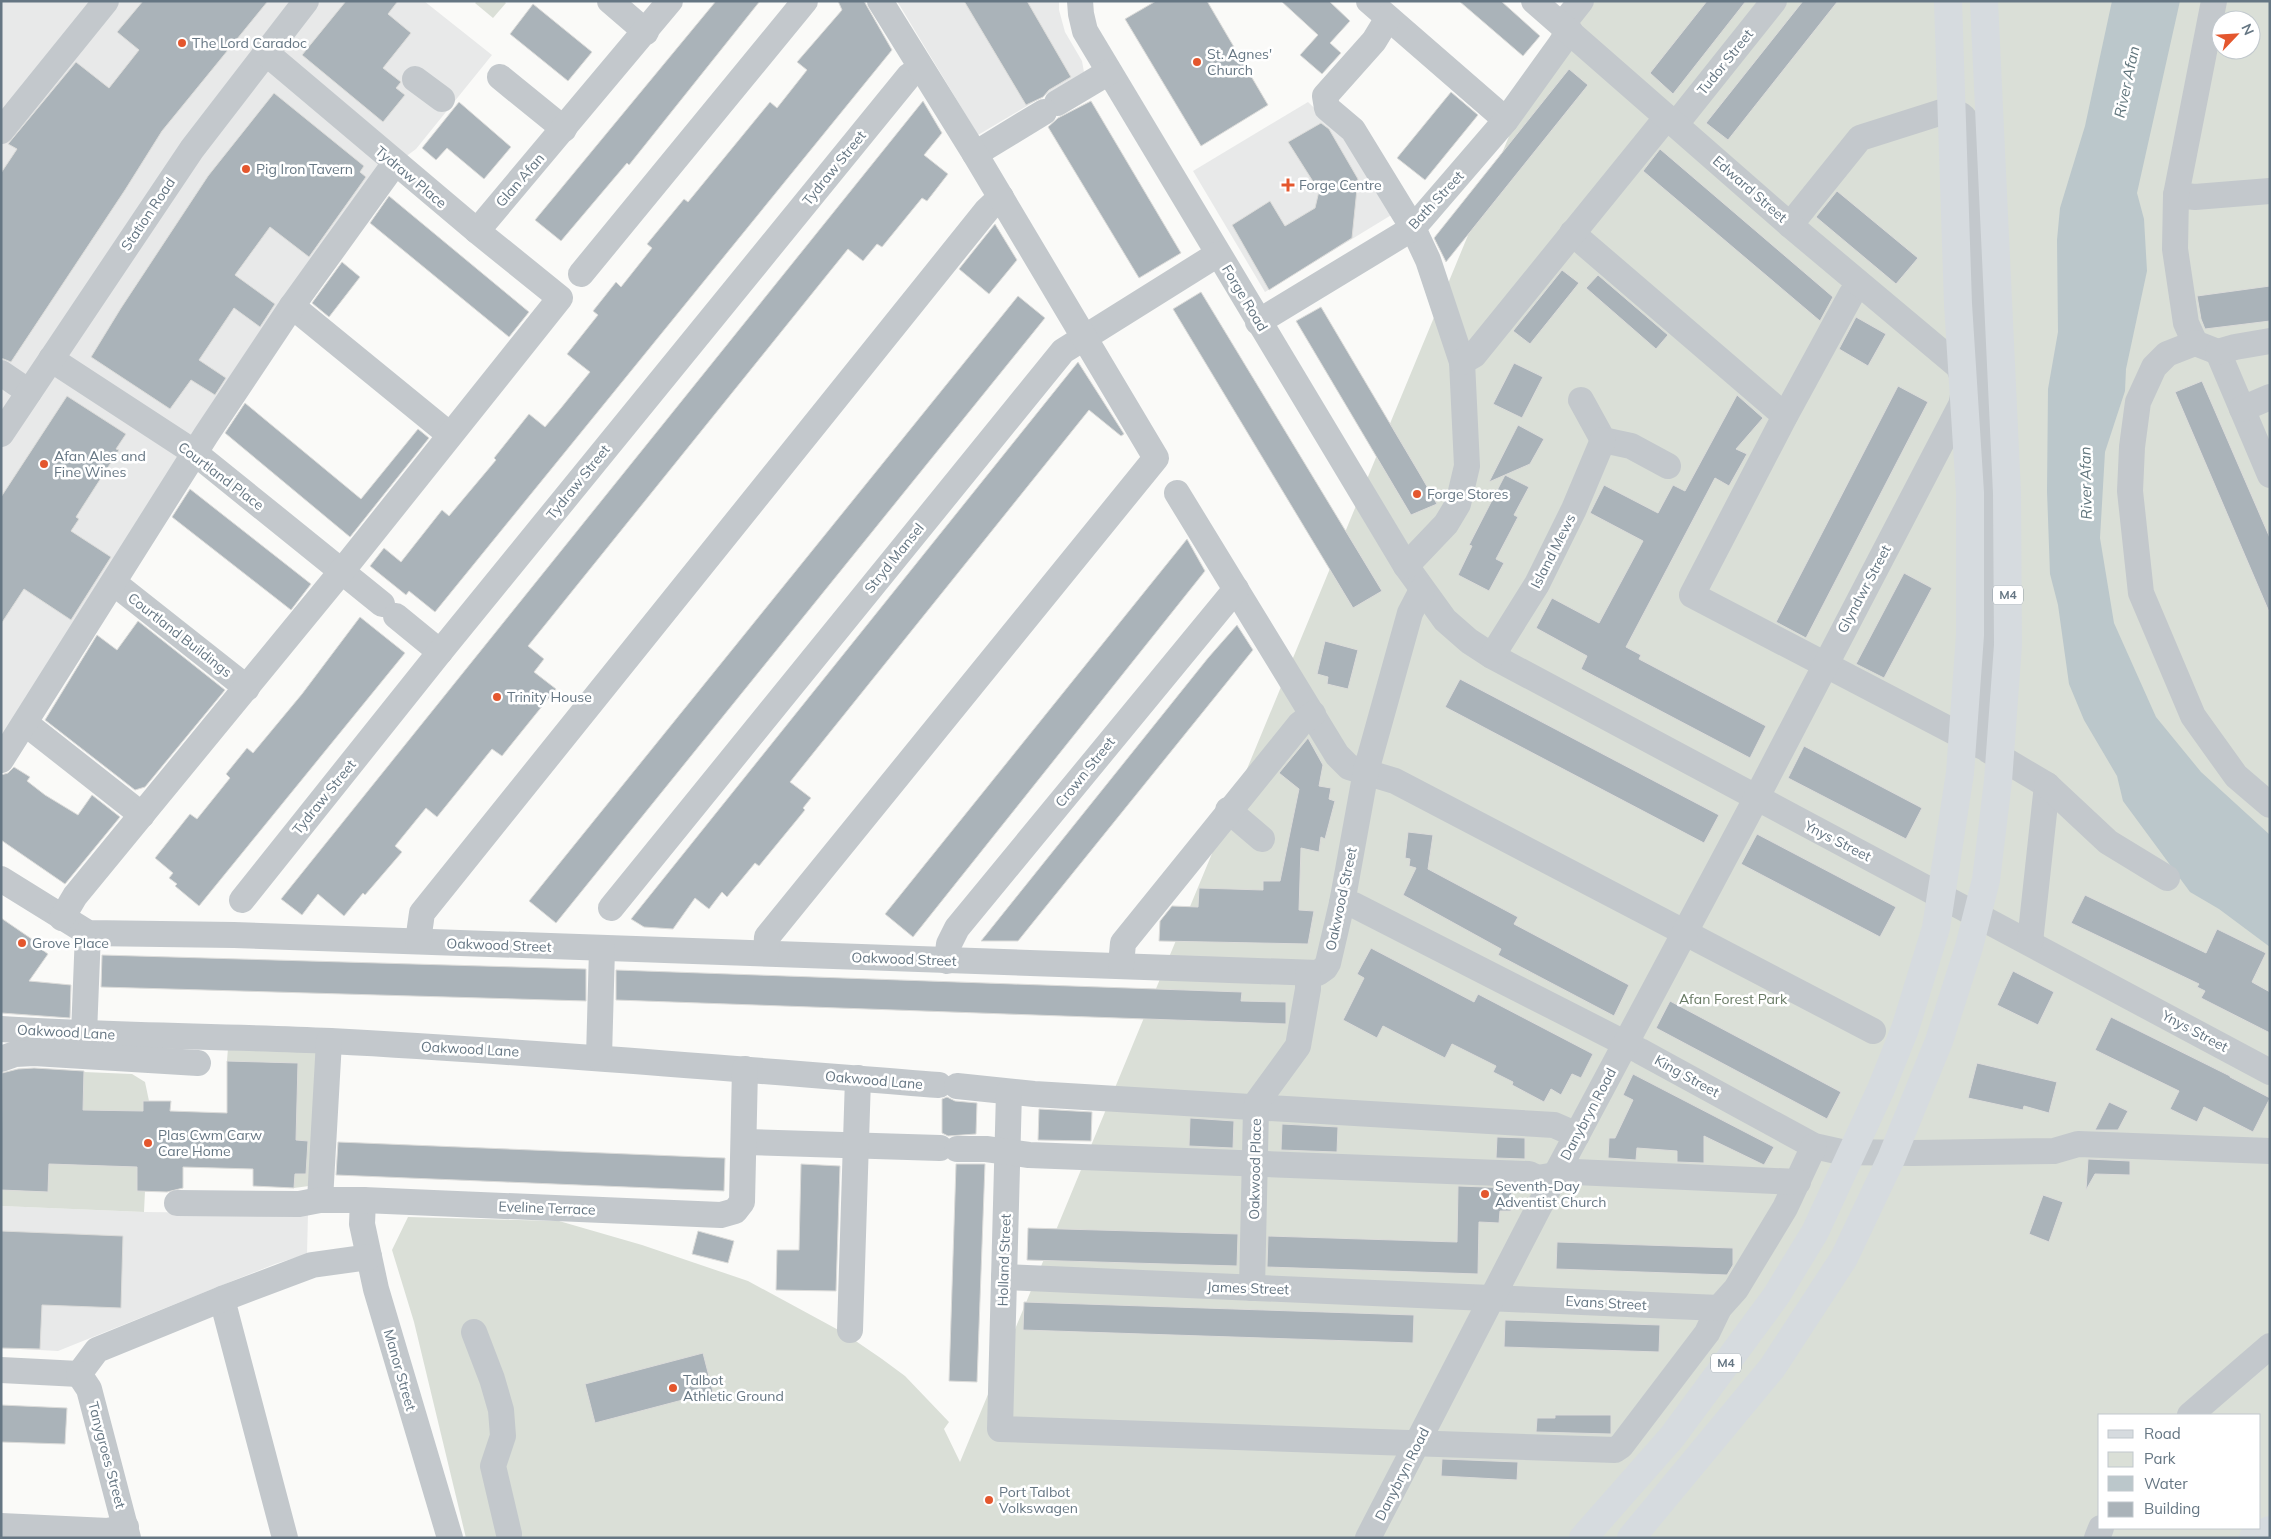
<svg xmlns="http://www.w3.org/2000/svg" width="2271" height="1539" font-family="Mulish,sans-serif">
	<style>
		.built { fill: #e8e9e9 }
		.green { fill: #dadfd7; fill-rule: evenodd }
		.water { fill: #bbc7cb }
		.building { fill: #aab3b9; stroke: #dcdcda }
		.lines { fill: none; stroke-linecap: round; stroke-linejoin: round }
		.minor { stroke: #c3c8cc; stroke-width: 26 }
		.major { stroke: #d6dbdf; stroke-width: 28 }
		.highway { stroke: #d6dbdf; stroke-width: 28 }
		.poi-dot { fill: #e4572e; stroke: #fff; stroke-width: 2 }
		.labels { text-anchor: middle; stroke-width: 5; stroke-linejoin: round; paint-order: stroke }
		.shield { fill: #fff; stroke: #939fa8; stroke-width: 1 }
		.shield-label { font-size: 12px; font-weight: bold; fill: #657683 }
		.poi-label { font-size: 14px; fill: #657683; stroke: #fff; text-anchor: start }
		.street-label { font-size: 14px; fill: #657683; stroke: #fff }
		.park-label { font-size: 14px; fill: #687a64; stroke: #fff }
		.water-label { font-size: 15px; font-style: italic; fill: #60757c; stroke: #fff }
	</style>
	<rect width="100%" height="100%" fill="#fafaf8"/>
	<g class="built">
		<path d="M1 1H424L492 55 416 149 377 178 1 737Z"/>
		<path d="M897 1H1059V10L1065 32 1082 61 1084 72 978 135Z"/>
		<path d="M1308 102 1344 136 1393 214 1265 292 1193 171Z"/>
		<path d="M1 1206 144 1212 308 1214 307 1254 275 1264 58 1351 1 1348Z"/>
	</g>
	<g class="green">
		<path d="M477 1H504L506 3 493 18 475 3Z"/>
		<path d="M1565 1H2270V1538H466L414 1322 392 1250 408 1217 559 1221 642 1245 748 1281 844 1333 882 1359 905 1376 949 1422 944 1429 960 1462ZM2221 20H2251V50H2221ZM2100 1415H2260V1528H2100Z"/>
		<path d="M228 1048 321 1050 309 1186 294 1188 298 1063 227 1061Z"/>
		<path d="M84 1072 132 1074 145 1082 149 1101H143V1111L100 1110V1119L51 1095 83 1096Z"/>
		<path d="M49 1164 137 1167V1191H145L144 1212 1 1206V1190L48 1192Z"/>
	</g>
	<path class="water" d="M2112 1H2180L2137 193 2144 219 2147 271 2126 369 2125 391 2105 452 2100 538 2114 623 2156 717 2201 772 2270 835V947L2219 909 2190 892 2123 801 2117 776 2084 720 2069 684 2058 605 2050 574 2047 491 2048 389 2058 332 2057 240 2060 208 2085 126Z"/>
	<g class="building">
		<path d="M143 1H268L162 131 125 190 11 362 1 358V173L17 149 8 144 76 62 109 88 139 50 117 32Z"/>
		<path d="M346 1H398L388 14 411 33 383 68 401 82 396 88 405 95 383 122 302 55Z"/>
		<path d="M716 1H760L629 165 627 163 561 241 535 220Z"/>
		<path d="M838 1H864L892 50 435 612 409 591 406 595 370 566 384 548 401 562 442 510 449 516 496 460 494 458 529 414 545 427 561 408 590 372 567 354 598 315 593 311 616 282 621 287 652 248 647 244 684 199 688 202 770 102 777 108 807 70 797 62 842 10Z"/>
		<path d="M964 1H1027L1071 77 1049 90 1043 97 1026 105Z"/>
		<path d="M1156 1H1207L1268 105 1201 146 1125 19Z"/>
		<path d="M1281 1H1329L1350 21 1330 43 1341 53 1322 74 1300 55 1318 35Z"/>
		<path d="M1459 1H1501L1540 36 1523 56Z"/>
		<path d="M1707 1H1746L1673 94 1650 73Z"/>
		<path d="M1803 1H1838L1728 140 1706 123Z"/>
		<path d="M533 4 592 52 568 81 510 34Z"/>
		<path d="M1569 69 1588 85 1446 262 1434 238Z"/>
		<path d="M1451 92 1478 115 1425 180 1397 158Z"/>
		<path d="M274 93 364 166 360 172 366 177 309 257 270 227 235 275 275 304 260 327 234 308 199 360 226 378 215 395 191 380 170 409 91 357 121 308 208 176Z"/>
		<path d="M923 101 942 133 924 155 948 174 927 201 922 198 882 247 877 244 863 261 848 249 528 646 544 659 534 672 556 689 502 756 492 749 437 817 426 808 395 846 402 852 365 895 363 893 344 916 318 894 302 915 281 899Z"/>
		<path d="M1091 101 1181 253 1139 278 1048 127 1058 118Z"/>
		<path d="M459 102 511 147 484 179 447 148 436 160 422 148Z"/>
		<path d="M1321 123 1329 129 1358 179 1352 238 1269 290 1232 225 1270 201 1285 226 1315 208 1319 191 1288 142Z"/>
		<path d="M1660 149 1833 297 1820 321 1643 171Z"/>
		<path d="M1837 191 1918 258 1896 284 1816 217Z"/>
		<path d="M389 196 529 312 509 337 370 223Z"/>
		<path d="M995 224 1017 260 989 294 959 269Z"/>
		<path d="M342 262 360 277 329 317 312 303Z"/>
		<path d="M1562 270 1579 283 1530 344 1513 331Z"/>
		<path d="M1598 275 1668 335 1656 349 1586 288Z"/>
		<path d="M2270 286V321L2205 329 2201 319 2197 296Z"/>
		<path d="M1201 292 1382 591 1353 608 1173 309Z"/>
		<path d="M1018 296 1045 318 556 923 529 901Z"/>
		<path d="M1321 307 1421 476 1437 504 1411 515 1296 321Z"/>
		<path d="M1856 317 1886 334 1868 366 1839 349Z"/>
		<path d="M1078 362 1124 434 1121 436 1089 410 790 782 811 798 803 808 805 810 759 866 755 863 727 897 722 892 709 909 695 898 673 929 644 927 631 919Z"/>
		<path d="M1514 363 1543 377 1522 418 1493 404Z"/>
		<path d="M2202 381 2270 538V614L2175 392Z"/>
		<path d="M1898 386 1928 402 1806 638 1776 622Z"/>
		<path d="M1737 395 1763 418 1736 449 1747 454 1729 486 1715 478 1626 647 1641 655 1639 659 1766 726 1750 758 1581 669 1587 656 1536 628 1552 598 1599 623 1643 541 1590 513 1604 485 1658 513 1673 485 1685 491Z"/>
		<path d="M67 396 126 434 116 449 119 450 76 517 79 519 71 531 111 557 71 620 24 589 1 624V497Z"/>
		<path d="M245 403 361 499 418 429 429 438 350 537 225 433Z"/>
		<path d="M1518 425 1544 439 1530 464 1489 482Z"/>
		<path d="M1505 475 1529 487 1514 515 1518 517 1496 559 1504 563 1489 591 1458 575 1472 546 1469 545Z"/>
		<path d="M190 489 311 584 291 610 172 517Z"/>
		<path d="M1187 539 1205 571 913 937 885 914Z"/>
		<path d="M1904 573 1932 588 1884 678 1856 664Z"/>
		<path d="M360 617 405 653 199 906 175 886 177 884 169 878 173 873 155 858 190 814 197 819 230 778 226 774 247 748 253 753 302 694Z"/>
		<path d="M138 621 225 690 145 787 135 790 45 720 97 635 117 650Z"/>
		<path d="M1237 625 1253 650 1018 941H981L1208 658Z"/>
		<path d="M1325 641 1358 650 1348 689 1327 684 1328 677 1317 674Z"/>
		<path d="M1460 679 1719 815 1704 843 1445 707Z"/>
		<path d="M1308 738 1323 765 1319 786 1331 788 1329 799 1335 801 1325 839 1321 837 1319 852 1301 848 1299 910 1314 911 1308 944 1159 941 1160 921 1172 906 1198 907 1199 888 1263 890V881H1280L1299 789 1279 773Z"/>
		<path d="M1804 746 1922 808 1906 839 1788 778Z"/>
		<path d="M14 767 30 777 27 781 45 795 78 815 92 795 120 817 65 884 1 840V775L8 773Z"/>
		<path d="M1408 832 1433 835 1428 869 1518 917 1514 924 1629 985 1614 1016 1498 955 1501 949 1403 895 1416 868 1409 866 1410 859 1405 858Z"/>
		<path d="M1757 834 1896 907 1880 937 1741 864Z"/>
		<path d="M2085 895 2206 953 2217 929 2266 953 2252 982 2270 992V1033L2201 998 2205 991 2197 987 2199 984 2071 923Z"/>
		<path d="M1 918 39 944 37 946 48 954 29 981 71 985 70 1018 1 1013Z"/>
		<path d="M1371 948 1474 1002 1478 994 1593 1054 1581 1078 1572 1074 1561 1095 1551 1089 1544 1102 1512 1085 1513 1082 1493 1072 1496 1066 1452 1044 1445 1058 1383 1026 1377 1038 1343 1020 1364 978 1357 974Z"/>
		<path d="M102 955 586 969V1001L101 987Z"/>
		<path d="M616 970 1242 992 1241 1001 1286 1002V1024L616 1000Z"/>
		<path d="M2013 971 2054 992 2038 1025 1997 1005Z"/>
		<path d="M1670 1001 1841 1092 1827 1119 1656 1028Z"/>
		<path d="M2111 1017 2230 1076V1077L2270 1098 2253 1132 2204 1107 2197 1122 2170 1109 2179 1091 2095 1050Z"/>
		<path d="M227 1061 298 1063 296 1140 308 1141 306 1174H295L294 1188 253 1186V1169L183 1167V1188L167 1192 137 1191V1167L49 1164 48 1192 1 1190 2 1073 18 1069 34 1068 84 1071 83 1110 143 1111V1101H171L170 1111 227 1113Z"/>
		<path d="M1977 1063 2057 1082 2049 1113 2024 1106 2023 1110 1968 1098Z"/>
		<path d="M1633 1074 1774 1147 1764 1165 1704 1136V1163L1677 1162V1151L1637 1148 1636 1160 1608 1158 1609 1138H1615L1633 1100 1623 1095Z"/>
		<path d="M947 1097 955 1101 977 1103 976 1134 948 1136 942 1133V1099Z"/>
		<path d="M2109 1102 2128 1111 2118 1130H2095Z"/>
		<path d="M1039 1109 1092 1112 1091 1141 1038 1140Z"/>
		<path d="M1190 1118 1234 1121 1233 1148 1189 1146Z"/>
		<path d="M1282 1124 1338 1127 1337 1152 1281 1150Z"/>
		<path d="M1497 1137 1525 1138V1159L1496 1158Z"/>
		<path d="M338 1142 725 1158 724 1191 336 1175Z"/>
		<path d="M2088 1159 2130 1161V1175L2095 1174 2086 1190Z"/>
		<path d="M801 1164 840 1166 836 1291 776 1290 777 1250H799Z"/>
		<path d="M956 1164H985L977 1382 949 1381Z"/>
		<path d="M1458 1186 1512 1188 1511 1211H1500L1499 1223 1479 1222 1478 1274 1267 1267 1268 1236 1457 1242Z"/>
		<path d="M2043 1195 2063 1202 2049 1242 2029 1234Z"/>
		<path d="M1028 1228 1238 1234 1237 1266 1027 1260Z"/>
		<path d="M1 1231 123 1236 121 1308 42 1305 40 1349 1 1348Z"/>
		<path d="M698 1231 734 1241 728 1263 692 1254Z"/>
		<path d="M1557 1242 1733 1248V1265L1727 1275 1556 1269Z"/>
		<path d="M1024 1302 1414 1315 1413 1343 1023 1330Z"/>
		<path d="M1505 1320 1660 1325 1659 1352 1504 1347Z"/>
		<path d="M703 1353 713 1392 595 1423 585 1384Z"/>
		<path d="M1 1405 67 1408 65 1444 1 1442Z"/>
		<path d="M1555 1415H1611V1434L1536 1432 1537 1418H1555Z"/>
		<path d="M1442 1459 1518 1462 1517 1480 1441 1476Z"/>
	</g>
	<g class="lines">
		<g class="minor">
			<path d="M610 1 646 32"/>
			<path d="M1080 1 1081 14 1085 31 1406 566 1445 620 1469 641 1492 656 2270 1072"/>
			<path d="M1369 1 1506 120"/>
			<path d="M1388 18 1374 41 1325 96 1327 108 1353 130 1413 228 1428 260 1462 362 1467 466 1458 504 1446 524 1406 566"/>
			<path d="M1562 25 1581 1"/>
			<path d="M500 77 564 129"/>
			<path d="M415 79 442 99"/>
			<path d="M1057 103 1109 72"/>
			<path d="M1676 124 1774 1"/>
			<path d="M1 131 106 1"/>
			<path d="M975 154 1044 112"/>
			<path d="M2176 195 2195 197 2270 191"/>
			<path d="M1790 225 1860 138 1945 111C1959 112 1965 115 1970 129L1983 373 1988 504V750L2047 785 2030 942"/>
			<path d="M477 231 670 1"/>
			<path d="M1572 233 1785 416"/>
			<path d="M581 274 805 1"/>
			<path d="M1859 284 1851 295 1785 416 1692 595 1981 746"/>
			<path d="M292 306 450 435"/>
			<path d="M1258 322 1413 228 1506 120 1570 31"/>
			<path d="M2195 343 2186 323 2175 249 2176 195 2214 1"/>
			<path d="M2218 352 2195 343 2167 354 2154 367 2138 402 2132 447 2130 491 2141 593 2193 716 2236 776 2270 805"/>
			<path d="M2218 352 2270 475"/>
			<path d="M2218 352 2235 347 2270 341"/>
			<path d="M51 359 195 453 382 604"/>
			<path d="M1462 362 1474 355 1667 117"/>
			<path d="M1 373 29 392"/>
			<path d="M1581 400 1603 440 1631 446 1668 466"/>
			<path d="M2242 409 2270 397"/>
			<path d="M1 434 192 149 306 1"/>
			<path d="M1177 493 1337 755 1349 767 1395 781 1873 1031"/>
			<path d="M114 583 247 688"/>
			<path d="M396 616 440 652"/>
			<path d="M1492 656 1537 584 1574 509 1603 440"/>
			<path d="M25 723 142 815"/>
			<path d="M1 760 206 435 292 306 395 163"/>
			<path d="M2047 785 2108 842 2167 878"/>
			<path d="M1228 810 1262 839"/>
			<path d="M1 879 88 933 234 935 1318 973 1325 968 1328 963 1342 903 1366 771 1410 613 1422 590"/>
			<path d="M242 900 440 652 909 76 920 69"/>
			<path d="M1342 903 1354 905 1640 1051 1814 1146 1841 1152 1913 1153 2054 1151 2078 1144 2270 1151"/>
			<path d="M611 908 1063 351 1218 254"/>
			<path d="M62 918 75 896 350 561 560 298 477 231 265 52"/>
			<path d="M418 941 422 913 987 210 1001 197"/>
			<path d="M766 953 767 937 1156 458 975 154 880 1"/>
			<path d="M947 961 949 944 957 928 1236 589"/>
			<path d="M1121 965 1123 943 1300 724 1313 714"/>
			<path d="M1 1029C111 1036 221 1036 331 1041 534 1052 736 1069 939 1085"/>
			<path d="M84 1034 88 933"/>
			<path d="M599 1057 602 949"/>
			<path d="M1 1059 15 1054 34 1053 198 1063"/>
			<path d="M957 1086 1034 1094 1554 1125 1577 1135"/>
			<path d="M1009 1092 1000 1429 1615 1450 1621 1446 1707 1333 1719 1308 1736 1289 1785 1208 1814 1146"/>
			<path d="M745 1142 940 1148"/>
			<path d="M957 1149H986L1029 1155 1529 1174 1537 1178 1575 1172 1798 1182"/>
			<path d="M320 1200 329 1041"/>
			<path d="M363 1200 362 1224 376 1289 450 1538"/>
			<path d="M177 1203 299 1204 320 1200H363L721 1215 735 1211 742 1202 745 1069"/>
			<path d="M1004 1277 1719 1308"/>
			<path d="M1252 1288 1256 1109 1258 1101 1298 1046 1308 989V974"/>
			<path d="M222 1299 285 1538"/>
			<path d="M850 1330 858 1078"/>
			<path d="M474 1332 492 1379 501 1410 503 1436 493 1466 509 1534"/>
			<path d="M1 1370 79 1374"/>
			<path d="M79 1374 97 1350 222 1299 312 1265 369 1257"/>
			<path d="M79 1374 89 1389 128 1538"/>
			<path d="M2190 1415 2270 1346"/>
			<path d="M1 1526 108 1531 126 1527"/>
			<path d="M1368 1538 1556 1174 1749 812 1961 405C1965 390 1965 380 1958 366L1790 225 1534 1"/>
			<path d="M2097 1538 2101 1528"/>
		</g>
		<path class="major" d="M2253 1538 2270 1530"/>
		<g class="highway">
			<path d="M1583 1538 1672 1437 1776 1296 1815 1232 1881 1089 1905 1029 1936 928 1960 773 1970 635V493L1958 304 1948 1"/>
			<path d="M1631 1538 1772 1368 1844 1258 1891 1159 1939 1041 1969 947 1986 880 1998 781 2008 645 2007 493 1984 1"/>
		</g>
	</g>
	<g class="poi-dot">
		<circle cx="182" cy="43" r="5"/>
		<circle cx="1197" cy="62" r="5"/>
		<circle cx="246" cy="169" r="5"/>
		<path d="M1285.5 177.5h5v5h5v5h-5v5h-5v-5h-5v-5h5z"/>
		<circle cx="44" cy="464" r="5"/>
		<circle cx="1417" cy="494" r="5"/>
		<circle cx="497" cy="697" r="5"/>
		<circle cx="22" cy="943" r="5"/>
		<circle cx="148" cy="1143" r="5"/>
		<circle cx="1485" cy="1194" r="5"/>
		<circle cx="673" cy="1388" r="5"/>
		<circle cx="989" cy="1500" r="5"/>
	</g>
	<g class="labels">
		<g class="shield">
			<rect x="1993" y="585.5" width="30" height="19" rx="4"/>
			<rect x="1711" y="1353.5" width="30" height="19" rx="4"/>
		</g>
		<g class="shield-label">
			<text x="2008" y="599">M4</text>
			<text x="1726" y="1367">M4</text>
		</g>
		<g class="poi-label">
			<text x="192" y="48">The Lord Caradoc</text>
			<text x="1207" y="59">St. Agnes'<tspan x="1207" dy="16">Church</tspan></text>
			<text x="256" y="174">Pig Iron Tavern</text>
			<text x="1299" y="190">Forge Centre</text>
			<text x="54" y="461">Afan Ales and<tspan x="54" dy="16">Fine Wines</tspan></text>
			<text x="1427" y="499">Forge Stores</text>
			<text x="507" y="702">Trinity House</text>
			<text x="32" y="948">Grove Place</text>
			<text x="158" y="1140">Plas Cwm Carw<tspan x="158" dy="16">Care Home</tspan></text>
			<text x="1495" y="1191">Seventh-Day<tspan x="1495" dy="16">Adventist Church</tspan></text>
			<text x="683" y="1385">Talbot<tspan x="683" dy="16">Athletic Ground</tspan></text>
			<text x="999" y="1497">Port Talbot<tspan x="999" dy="16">Volkswagen</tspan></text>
		</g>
		<g class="street-label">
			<text transform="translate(1725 62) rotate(-51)" y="5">Tudor Street</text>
			<text transform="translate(834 168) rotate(-51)" y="5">Tydraw Street</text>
			<text transform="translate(411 177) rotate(40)" y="5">Tydraw Place</text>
			<text transform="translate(520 180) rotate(-49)" y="5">Glan Afan</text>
			<text transform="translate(1750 189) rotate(41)" y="5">Edward Street</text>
			<text transform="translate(1436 200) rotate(-47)" y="5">Bath Street</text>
			<text transform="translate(148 214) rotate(-56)" y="5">Station Road</text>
			<text transform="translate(1245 298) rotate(59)" y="5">Forge Road</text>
			<text transform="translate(221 476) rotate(37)" y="5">Courtland Place</text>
			<text transform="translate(578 482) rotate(-51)" y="5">Tydraw Street</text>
			<text transform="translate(1553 551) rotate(-63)" y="5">Island Mews</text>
			<text transform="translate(894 558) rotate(-51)" y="5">Stryd Mansel</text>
			<text transform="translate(1864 589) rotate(-62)" y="5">Glyndwr Street</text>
			<text transform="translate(180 635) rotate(38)" y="5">Courtland Buildings</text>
			<text transform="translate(1085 772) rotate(-51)" y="5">Crown Street</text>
			<text transform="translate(324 797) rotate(-51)" y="5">Tydraw Street</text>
			<text transform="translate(1838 841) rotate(27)" y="5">Ynys Street</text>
			<text transform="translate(1341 899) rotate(-78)" y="5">Oakwood Street</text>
			<text transform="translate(499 945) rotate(2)" y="5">Oakwood Street</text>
			<text transform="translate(904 959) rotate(2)" y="5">Oakwood Street</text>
			<text transform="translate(2195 1031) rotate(28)" y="5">Ynys Street</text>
			<text transform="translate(66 1032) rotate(3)" y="5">Oakwood Lane</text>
			<text transform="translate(470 1049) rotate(3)" y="5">Oakwood Lane</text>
			<text transform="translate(1687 1076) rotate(29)" y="5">King Street</text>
			<text transform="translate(874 1080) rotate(5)" y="5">Oakwood Lane</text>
			<text transform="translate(1588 1114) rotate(-62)" y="5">Danybryn Road</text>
			<text transform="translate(1255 1169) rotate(-89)" y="5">Oakwood Place</text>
			<text transform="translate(547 1208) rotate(2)" y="5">Eveline Terrace</text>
			<text transform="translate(1004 1260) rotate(-88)" y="5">Holland Street</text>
			<text transform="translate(1248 1288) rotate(2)" y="5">James Street</text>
			<text transform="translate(1606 1303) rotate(3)" y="5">Evans Street</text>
			<text transform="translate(400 1370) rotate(74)" y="5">Manor Street</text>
			<text transform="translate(107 1455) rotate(75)" y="5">Tanygroes Street</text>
			<text transform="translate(1402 1474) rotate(-63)" y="5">Danybryn Road</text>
		</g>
		<g class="park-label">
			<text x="1733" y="1004">Afan Forest Park</text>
		</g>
		<g class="water-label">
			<text transform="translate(2127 82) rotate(-78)" y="5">River Afan</text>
			<text transform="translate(2086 483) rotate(-91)" y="5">River Afan</text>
		</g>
	</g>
	<rect width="2271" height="1539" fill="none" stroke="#657683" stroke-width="5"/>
	<rect x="2098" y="1414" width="162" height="115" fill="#ffffff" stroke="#c1c8cd"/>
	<rect x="2108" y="1430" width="25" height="8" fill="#d6dbdf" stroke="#c1c8cd"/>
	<text x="2144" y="1439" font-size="15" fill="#657683">Road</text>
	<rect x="2108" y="1452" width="25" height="15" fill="#dadfd7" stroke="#c1c8cd"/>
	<text x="2144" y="1464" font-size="15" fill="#657683">Park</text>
	<rect x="2108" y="1476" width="25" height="15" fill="#bbc7cb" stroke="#c1c8cd"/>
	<text x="2144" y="1489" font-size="15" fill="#657683">Water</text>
	<rect x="2108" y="1502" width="25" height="15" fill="#aab3b9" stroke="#c1c8cd"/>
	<text x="2144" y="1514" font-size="15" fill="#657683">Building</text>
	<g transform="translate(2236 35) rotate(65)"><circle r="24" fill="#ffffff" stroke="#c1c8cd"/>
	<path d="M0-4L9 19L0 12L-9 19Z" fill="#e4572e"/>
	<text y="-8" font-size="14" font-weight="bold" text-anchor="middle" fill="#657683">N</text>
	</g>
</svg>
